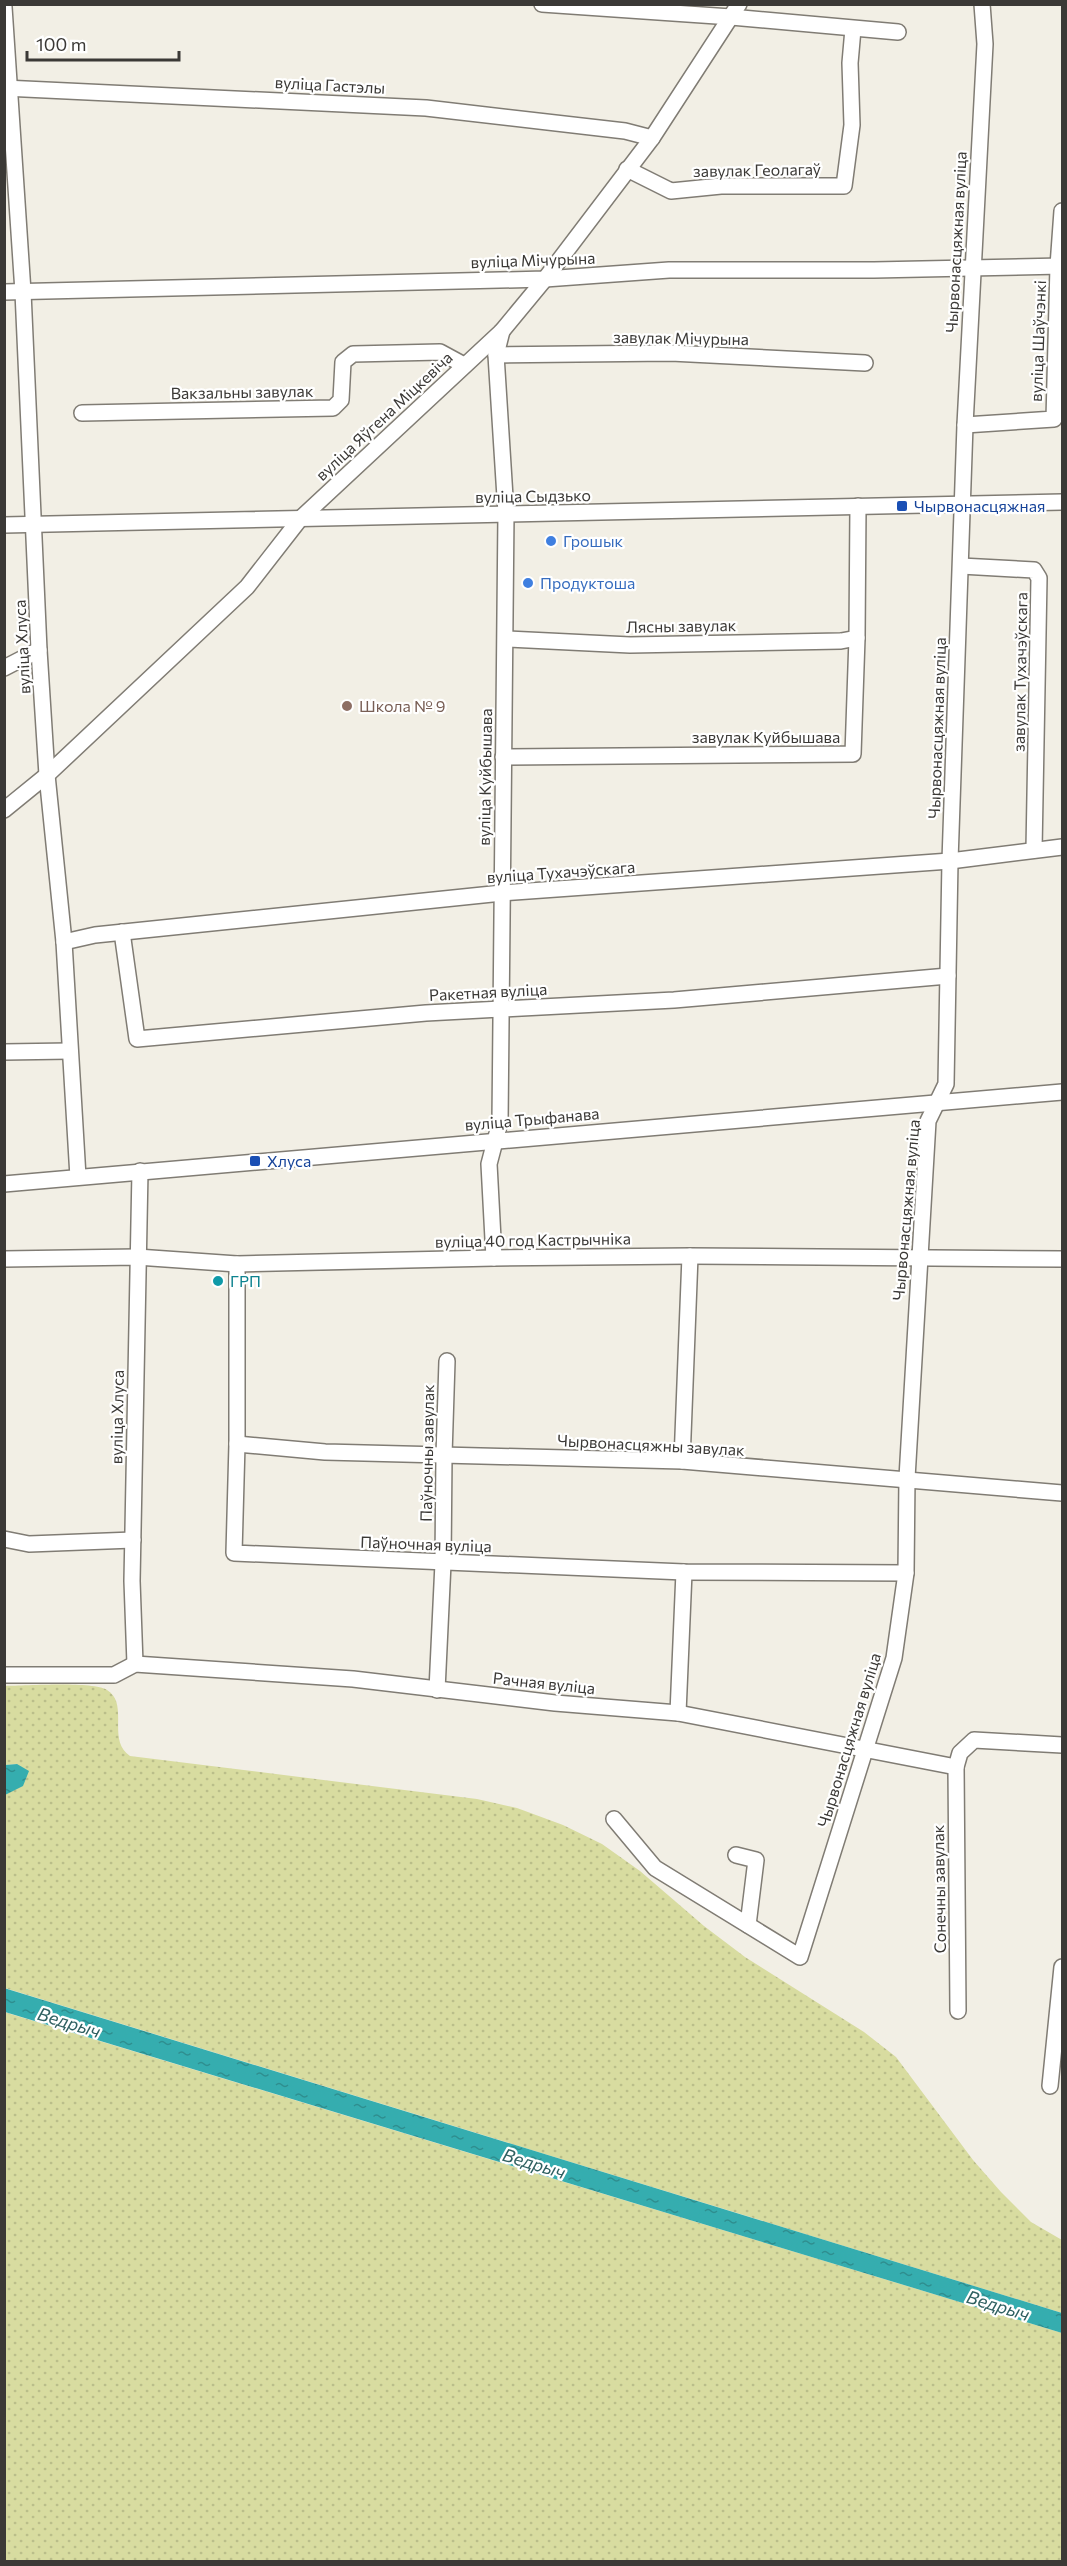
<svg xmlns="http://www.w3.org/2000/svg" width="1067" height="2566" font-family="Commissioner,sans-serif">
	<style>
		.grass { fill: url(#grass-dots) }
		.water { fill: url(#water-ripples) }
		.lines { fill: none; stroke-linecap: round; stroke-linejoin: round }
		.minor-casing { stroke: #807c74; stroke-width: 18 }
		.minor { stroke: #fff; stroke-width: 15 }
		.transit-dot { fill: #1a4fb4; stroke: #fff; stroke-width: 2 }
		.shop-dot { fill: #3f7fe0; stroke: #fff; stroke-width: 2 }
		.education-dot { fill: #8d6e63; stroke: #fff; stroke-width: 2 }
		.culture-dot { fill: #0f9aa8; stroke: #fff; stroke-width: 2 }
		.labels { text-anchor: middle; stroke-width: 4.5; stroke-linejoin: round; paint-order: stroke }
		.street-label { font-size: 16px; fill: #3b3936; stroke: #fff }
		.transit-label { font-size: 16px; fill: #164399; stroke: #fff; text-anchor: start }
		.shop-label { font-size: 16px; fill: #366cbe; stroke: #fff; text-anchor: start }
		.education-label { font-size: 16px; fill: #785e54; stroke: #fff; text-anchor: start }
		.culture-label { font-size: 16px; fill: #0d838f; stroke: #fff; text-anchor: start }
		.water-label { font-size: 18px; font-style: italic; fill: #2f6061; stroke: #fff }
	</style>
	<defs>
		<pattern id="grass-dots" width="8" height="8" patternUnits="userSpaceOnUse" patternTransform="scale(1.5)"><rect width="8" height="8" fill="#d8dca0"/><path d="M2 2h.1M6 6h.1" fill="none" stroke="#babe8a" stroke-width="1.8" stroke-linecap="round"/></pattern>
		<pattern id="water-ripples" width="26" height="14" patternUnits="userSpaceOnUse" patternTransform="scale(1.5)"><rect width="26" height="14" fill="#35adaf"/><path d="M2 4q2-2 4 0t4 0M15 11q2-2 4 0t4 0" fill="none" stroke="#2e8e8f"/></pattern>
	</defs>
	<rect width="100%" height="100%" fill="#f2efe5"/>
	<g class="grass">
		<path d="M5 1686C25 1686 92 1681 107 1690 130 1704 106 1740 130 1756L477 1799 517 1808 563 1825 602 1844 640 1871 704 1926 745 1957 864 2032 896 2057 973 2160 1001 2192 1031 2222 1062 2240V2313L5 1988 4 1795 7 1794 17 1764 5 1765Z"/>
		<path d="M4 2012 1062 2333V2561H5Z"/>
	</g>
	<g class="water">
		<path d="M17 1764 29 1771 23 1786 5 1795V1765Z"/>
		<path d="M4 1988 1062 2313V2333L5 2012Z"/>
	</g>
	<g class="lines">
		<defs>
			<g id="minor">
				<path d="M542 4 731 17 898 32"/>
				<path d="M4 7 23 292 39 650 47 775 64 942 78 1177"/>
				<path d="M4 88 426 108 625 131 652 138"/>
				<path d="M627 169 671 191 721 186H844L852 125 850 63 853 29"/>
				<path d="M4 292 545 279 669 270H874L1062 266"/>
				<path d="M496 355 671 353 865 363"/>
				<path d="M82 413 333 408 341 400 343 362 353 354 440 352 464 365"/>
				<path d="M965 425 1054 419 1058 266 1062 211"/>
				<path d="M4 525 1062 502"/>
				<path d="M961 566 1034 570 1039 578 1034 850"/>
				<path d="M506 639 630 645 841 641 857 638"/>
				<path d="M4 668 39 650"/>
				<path d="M503 757 853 754 857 638 858 506"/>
				<path d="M4 810 47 775 247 587 300 519 502 331 545 279 652 138 739 4"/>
				<path d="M122 932 137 1039 426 1013 674 1000 948 976"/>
				<path d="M64 942 95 935 502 893 950 861 1062 847"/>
				<path d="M4 1052 70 1051"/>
				<path d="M4 1184 1062 1092"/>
				<path d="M494 1258 489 1164 500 1122 506 513 496 355 502 331"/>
				<path d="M4 1259 137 1257 237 1264 494 1258 690 1256 1062 1259"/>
				<path d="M237 1264V1444L234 1553 684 1572 906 1573"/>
				<path d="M237 1444 325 1452 682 1461 1062 1493"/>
				<path d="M682 1461 690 1256"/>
				<path d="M4 1539 29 1544 133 1540"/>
				<path d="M135 1664 132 1581 140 1171"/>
				<path d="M4 1675H114L135 1664 353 1679 555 1703 678 1713 956 1767 960 1753 974 1740 1062 1745"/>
				<path d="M437 1690 443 1563 444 1455 447 1361"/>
				<path d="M678 1713 684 1572"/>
				<path d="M956 1767 958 2011"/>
				<path d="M614 1819 655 1868 800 1957 894 1658 906 1573 907 1478 928 1121 946 1084 950 861 965 425 985 44 982 4"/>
				<path d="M736 1855 756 1860 748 1925"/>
				<path d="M1050 2086 1062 1967"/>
			</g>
		</defs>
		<use href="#minor" class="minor-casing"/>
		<use href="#minor" class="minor"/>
	</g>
	<g class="transit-dot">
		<rect x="896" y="500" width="12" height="12" rx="3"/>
		<rect x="249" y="1155" width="12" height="12" rx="3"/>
	</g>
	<g class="shop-dot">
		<circle cx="551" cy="541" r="6"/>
		<circle cx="528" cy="583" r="6"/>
	</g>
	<circle class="education-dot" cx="347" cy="706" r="6"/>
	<circle class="culture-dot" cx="218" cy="1281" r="6"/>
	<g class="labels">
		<g class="street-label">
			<text transform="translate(330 85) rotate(3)" y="6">вуліца Гастэлы</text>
			<text transform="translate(757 170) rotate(-1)" y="6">завулак Геолагаў</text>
			<text transform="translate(956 242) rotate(-87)" y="6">Чырвонасцяжная вуліца</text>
			<text transform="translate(533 260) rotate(-2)" y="6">вуліца Мічурына</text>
			<text transform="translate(681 338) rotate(1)" y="6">завулак Мічурына</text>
			<text transform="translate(1038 341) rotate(-88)" y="6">вуліца Шаўчэнкі</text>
			<text transform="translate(242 392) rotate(-1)" y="6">Вакзальны завулак</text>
			<text transform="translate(384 416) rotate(-43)" y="6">вуліца Яўгена Міцкевіча</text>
			<text transform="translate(533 496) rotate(-1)" y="6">вуліца Сыдзько</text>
			<text transform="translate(681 626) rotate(-1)" y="6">Лясны завулак</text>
			<text transform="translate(22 647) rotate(-93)" y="6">вуліца Хлуса</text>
			<text transform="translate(1020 672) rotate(-89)" y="6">завулак Тухачэўскага</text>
			<text transform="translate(937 728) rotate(-88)" y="6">Чырвонасцяжная вуліца</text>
			<text x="766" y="743">завулак Куйбышава</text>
			<text transform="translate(485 777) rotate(-89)" y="6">вуліца Куйбышава</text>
			<text transform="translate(561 872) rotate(-4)" y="6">вуліца Тухачэўскага</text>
			<text transform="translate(488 992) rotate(-3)" y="6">Ракетная вуліца</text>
			<text transform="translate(532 1119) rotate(-5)" y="6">вуліца Трыфанава</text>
			<text transform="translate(906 1210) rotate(-85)" y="6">Чырвонасцяжная вуліца</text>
			<text transform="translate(533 1240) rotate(-1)" y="6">вуліца 40 год Кастрычніка</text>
			<text transform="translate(117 1417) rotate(-89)" y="6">вуліца Хлуса</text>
			<text transform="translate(651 1445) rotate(3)" y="6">Чырвонасцяжны завулак</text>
			<text transform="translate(427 1453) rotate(-89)" y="6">Паўночны завулак</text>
			<text transform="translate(426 1544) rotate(2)" y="6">Паўночная вуліца</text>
			<text transform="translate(544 1683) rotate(6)" y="6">Рачная вуліца</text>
			<text transform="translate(849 1740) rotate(-73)" y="6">Чырвонасцяжная вуліца</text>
			<text transform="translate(939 1889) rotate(-91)" y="6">Сонечны завулак</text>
		</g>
		<g class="transit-label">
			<text x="914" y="512">Чырвонасцяжная</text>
			<text x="267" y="1167">Хлуса</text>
		</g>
		<g class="shop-label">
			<text x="563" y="547">Грошык</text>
			<text x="540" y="589">Продуктоша</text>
		</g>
		<g class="education-label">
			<text x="359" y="712">Школа № 9</text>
		</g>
		<g class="culture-label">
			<text x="230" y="1287">ГРП</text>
		</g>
		<g class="water-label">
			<text transform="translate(69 2023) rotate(17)" y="6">Ведрыч</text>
			<text transform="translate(534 2164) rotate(17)" y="6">Ведрыч</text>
			<text transform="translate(998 2306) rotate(17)" y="6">Ведрыч</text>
		</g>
	</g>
	<rect width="1067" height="2566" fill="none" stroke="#3b3936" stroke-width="12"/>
	<path d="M27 51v9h152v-9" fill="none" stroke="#3b3936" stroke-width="3"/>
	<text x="36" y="51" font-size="18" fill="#3b3936" stroke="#ffffff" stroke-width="4.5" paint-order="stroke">100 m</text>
</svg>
